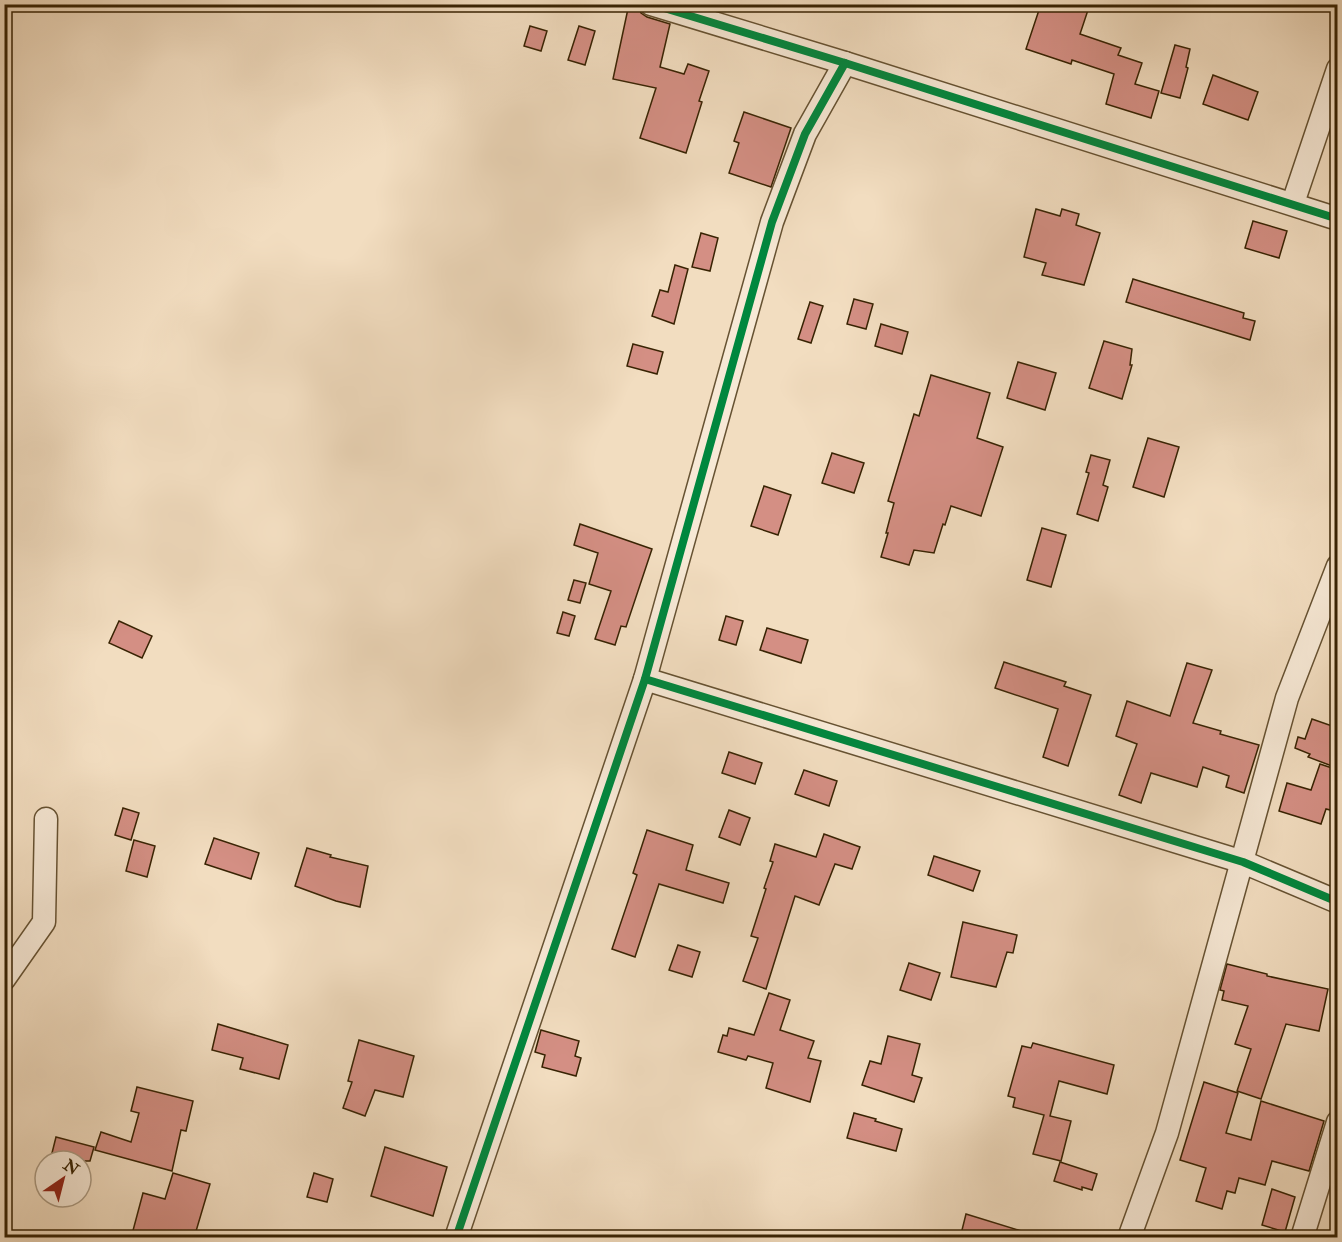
<svg xmlns="http://www.w3.org/2000/svg" width="1342" height="1242" font-family="'IM FELL Double Pica',serif">
	<style>
		.building { fill: #d48f84; stroke: #382303; stroke-width: 1.5 }
		.lines { fill: none; stroke-linecap: round; stroke-linejoin: round }
		.minor-casing { stroke: #665232; stroke-width: 25 }
		.minor { stroke: #f7e9d6; stroke-width: 22 }
		.cycleway-casing { stroke: #f7e9d6; stroke-width: 11 }
		.cycleway { stroke: #00873e; stroke-width: 8 }
	</style>
	<rect width="100%" height="100%" fill="#f2ddc0"/>
	<filter id="stains"><feTurbulence type="fractalNoise" baseFrequency=".00333" numOctaves="4"/><feColorMatrix values="0 0 0 0 .2 0 0 0 0 .09 0 0 0 0 .02 0 0 0 .5 -.17"/></filter>
	<radialGradient id="worn" r=".72"><stop offset=".6" stop-color="#630" stop-opacity="0"/><stop offset="1" stop-color="#630" stop-opacity=".3"/></radialGradient>
	<g class="building">
		<path d="M629 4 638 6 641 13 647 17 670 24 660 67 684 74 688 64 709 71 699 101 702 102 686 153 640 138 656 88 613 79Z"/>
		<path d="M1041 4H1081L1089 7 1080 34 1121 48 1118 55 1142 63 1135 84 1159 91 1151 118 1106 104 1114 74 1072 60 1071 64 1026 49Z"/>
		<path d="M530 26 547 31 541 51 524 46Z"/>
		<path d="M579 26 595 31 585 65 568 60Z"/>
		<path d="M1175 45 1190 49 1186 67 1188 68 1180 98 1161 93Z"/>
		<path d="M1213 75 1258 92 1248 120 1203 104Z"/>
		<path d="M744 112 791 128 771 187 729 173 739 143 734 141Z"/>
		<path d="M1036 209 1060 216 1062 209 1079 214 1076 225 1100 233 1084 285 1042 275 1046 263 1024 257Z"/>
		<path d="M1253 221 1287 231 1279 258 1245 248Z"/>
		<path d="M701 233 718 238 710 271 692 267Z"/>
		<path d="M675 265 688 269 674 324 652 316 660 290 668 292Z"/>
		<path d="M1133 279 1244 313 1243 318 1255 321 1250 340 1126 302Z"/>
		<path d="M854 299 873 304 866 329 847 324Z"/>
		<path d="M810 302 823 306 811 343 798 339Z"/>
		<path d="M881 324 908 332 902 354 875 346Z"/>
		<path d="M1104 341 1132 349 1130 365H1132L1122 399 1089 388Z"/>
		<path d="M633 344 663 352 657 374 627 366Z"/>
		<path d="M1018 362 1056 373 1045 410 1007 398Z"/>
		<path d="M931 375 990 393 977 438 1003 447 981 516 951 506 945 525 943 524 934 553 914 550 909 565 881 557 888 533H886L894 503 888 501 914 414 919 416Z"/>
		<path d="M1148 438 1179 447 1164 497 1133 487Z"/>
		<path d="M832 453 864 463 854 493 822 483Z"/>
		<path d="M1091 455 1110 460 1103 485 1108 487 1098 521 1077 514 1089 473 1086 472Z"/>
		<path d="M764 486 791 495 778 535 751 526Z"/>
		<path d="M580 524 652 549 626 627 621 626 615 645 595 639 611 591 589 584 598 553 574 545Z"/>
		<path d="M1042 528 1066 535 1051 587 1027 580Z"/>
		<path d="M574 580 586 583 580 603 568 600Z"/>
		<path d="M563 612 575 616 569 636 557 633Z"/>
		<path d="M726 616 743 621 736 645 719 640Z"/>
		<path d="M119 621 152 636 142 658 109 643Z"/>
		<path d="M767 628 808 640 801 663 760 650Z"/>
		<path d="M1004 662 1066 682 1064 686 1091 695 1068 766 1043 757 1058 709 995 688Z"/>
		<path d="M1187 663 1212 670 1193 723 1221 731 1220 734 1259 745 1244 793 1226 787 1229 776 1203 767 1197 787 1151 773 1141 803 1119 795 1137 744 1116 736 1127 701 1170 716Z"/>
		<path d="M1312 719 1338 728V750L1332 766 1308 757 1310 754 1295 748 1298 737 1305 739Z"/>
		<path d="M729 752 762 763 755 784 722 773Z"/>
		<path d="M1320 764 1338 770V812L1326 809 1321 824 1279 811 1287 783 1311 790Z"/>
		<path d="M804 770 837 781 829 806 795 794Z"/>
		<path d="M123 808 139 813 131 840 115 835Z"/>
		<path d="M729 810 750 818 740 845 719 837Z"/>
		<path d="M647 830 693 845 686 870 729 883 723 903 659 884 635 957 612 949 637 875 633 873Z"/>
		<path d="M824 834 860 847 852 869 835 864 819 905 795 896 766 989 743 981 758 938 751 936 766 889 764 888 773 862 770 861 775 844 816 857Z"/>
		<path d="M214 838 259 853 251 879 205 864Z"/>
		<path d="M134 840 155 846 147 877 126 871Z"/>
		<path d="M307 848 331 855 330 857 368 866 360 907 336 901 295 886Z"/>
		<path d="M934 856 980 871 973 891 928 875Z"/>
		<path d="M963 922 1017 935 1013 953 1007 952 996 987 951 977Z"/>
		<path d="M678 945 700 952 692 977 669 970Z"/>
		<path d="M909 963 940 973 931 1000 900 990Z"/>
		<path d="M1227 964 1267 974V976L1328 989 1319 1031 1286 1024 1261 1099 1237 1091 1251 1049 1235 1044 1248 1006 1222 1000 1224 991 1220 990Z"/>
		<path d="M769 993 790 1000 780 1030 814 1041 808 1058 821 1061 810 1102 766 1088 773 1063 748 1056 746 1060 718 1052 723 1035 727 1036 729 1028 754 1035Z"/>
		<path d="M218 1024 288 1045 279 1079 240 1069 243 1058 212 1050Z"/>
		<path d="M541 1030 579 1041 575 1056 581 1058 576 1076 542 1067 545 1055 535 1052Z"/>
		<path d="M888 1036 920 1044 912 1075 922 1078 914 1102 862 1085 870 1061 881 1064Z"/>
		<path d="M359 1040 414 1056 403 1097 375 1090 365 1116 343 1108 352 1082 348 1081Z"/>
		<path d="M1033 1043 1114 1065 1107 1094 1059 1081 1050 1116 1071 1121 1061 1161 1033 1154 1044 1115 1013 1107 1015 1098 1008 1096 1022 1046 1031 1048Z"/>
		<path d="M1204 1082 1238 1093 1226 1133 1251 1140 1261 1101 1324 1121 1309 1171 1272 1161 1265 1185 1239 1178 1235 1193 1227 1191 1222 1209 1196 1201 1206 1168 1180 1160Z"/>
		<path d="M137 1087 193 1101 186 1131 181 1130 172 1171 95 1150 101 1132 131 1142 139 1113 131 1111Z"/>
		<path d="M854 1113 876 1119 875 1121 902 1129 896 1151 847 1138Z"/>
		<path d="M56 1137 94 1147 90 1161H50Z"/>
		<path d="M385 1147 447 1167 433 1216 371 1196Z"/>
		<path d="M1060 1162 1097 1174 1092 1190 1082 1187V1190L1054 1181Z"/>
		<path d="M173 1173 210 1184 194 1238H131L143 1193 165 1199Z"/>
		<path d="M314 1173 333 1179 327 1202 307 1197Z"/>
		<path d="M1272 1189 1295 1197 1285 1232 1262 1225Z"/>
		<path d="M966 1214 1031 1234 1030 1238H960Z"/>
	</g>
	<g class="lines">
		<defs>
			<g id="minor">
				<path d="M651 4 845 63 1338 219"/>
				<path d="M1293 203 1338 69"/>
				<path d="M645 679 1243 862 1338 902"/>
				<path d="M4 979 44 922 46 819"/>
				<path d="M456 1238 645 679 772 222 805 134 845 63"/>
				<path d="M1129 1238 1167 1133 1287 698 1338 566"/>
				<path d="M1302 1238 1338 1122"/>
			</g>
		</defs>
		<use href="#minor" class="minor-casing"/>
		<use href="#minor" class="minor"/>
		<defs>
			<g id="cycleway">
				<path d="M651 4 845 63 1338 219"/>
				<path d="M645 679 1243 862 1338 902"/>
				<path d="M456 1238 645 679 772 222 805 134 845 63"/>
			</g>
		</defs>
		<use href="#cycleway" class="cycleway-casing"/>
		<use href="#cycleway" class="cycleway"/>
	</g>
	<rect width="1342" height="1242" fill="none" stroke="#f2ddc0" stroke-width="24"/>
	<rect x="6" y="6" width="1330" height="1230" fill="none" stroke="#382303" stroke-width="3"/>
	<rect x="12" y="12" width="1318" height="1218" fill="none" stroke="#382303" stroke-width="1.5"/>
	<g transform="translate(63 1179) rotate(35)"><circle r="28" fill="#f7e9d6" stroke="#ab9a82" stroke-width="1.5"/>
	<path d="M0-4.5L10 22L0 15L-10 22Z" fill="#8f2418"/>
	<text y="-9" font-size="16" font-weight="bold" text-anchor="middle" fill="#382303">N</text>
	</g>
	<rect width="100%" height="100%" filter="url(#stains)"/>
	<rect width="100%" height="100%" fill="url(#worn)"/>
</svg>
